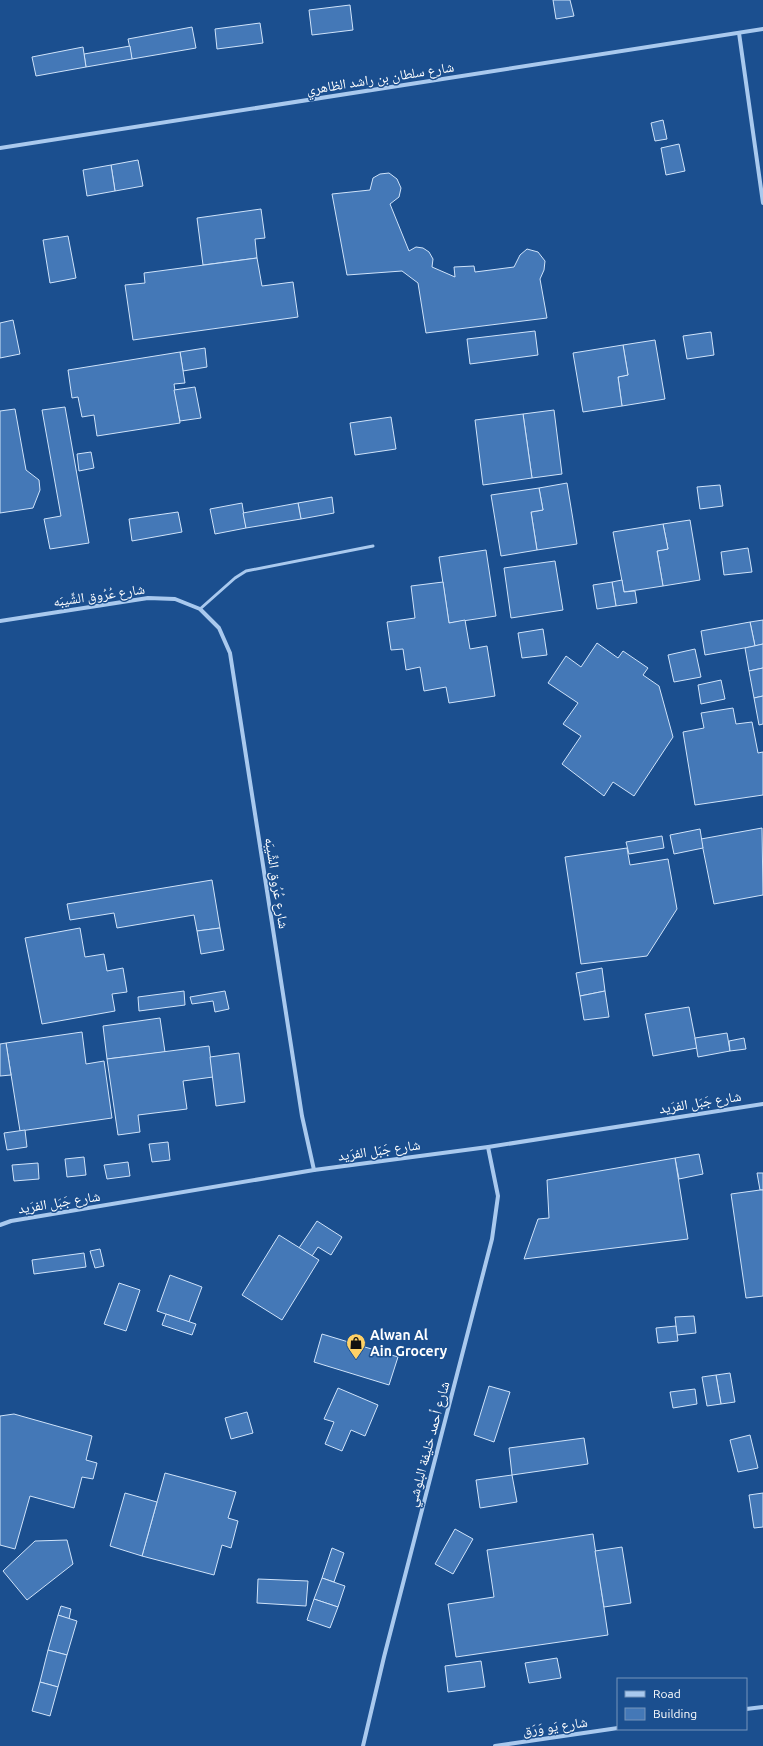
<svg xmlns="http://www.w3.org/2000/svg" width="763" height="1746" font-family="Ubuntu,'Noto Naskh Arabic',sans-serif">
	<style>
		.building { fill: #4478b7; stroke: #cfe3fa }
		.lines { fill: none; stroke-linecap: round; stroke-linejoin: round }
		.lane { stroke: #a9c9ee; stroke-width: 3 }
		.street { stroke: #a9c9ee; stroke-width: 4 }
		.labels { text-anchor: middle; stroke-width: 3; stroke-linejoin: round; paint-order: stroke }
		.street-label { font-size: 14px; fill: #fff; stroke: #1b4f8f }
		.poi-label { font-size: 14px; font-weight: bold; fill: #fff; stroke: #1b4f8f; text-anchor: start }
	</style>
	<rect width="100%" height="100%" fill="#1b4f8f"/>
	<g class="building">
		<path d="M553 0H570L574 16 556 19Z"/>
		<path d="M350 5 353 30 312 35 309 10Z"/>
		<path d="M260 23 263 43 217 49 215 29Z"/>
		<path d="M192 27 196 48 132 59 128 39Z"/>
		<path d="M130 46 132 59 86 67 84 54Z"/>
		<path d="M83 47 86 67 36 76 32 57Z"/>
		<path d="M663 120 667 139 655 141 651 123Z"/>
		<path d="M679 144 685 171 666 175 661 148Z"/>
		<path d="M138 160 143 186 115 191 111 165Z"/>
		<path d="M111 165 115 191 87 196 83 170Z"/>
		<path d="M389 173 397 179 401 188 399 197 390 204 409 251 416 247 423 248 429 252 433 259 432 267 455 277 454 267 474 266 475 272 514 267 520 255 527 249 538 252 545 261 544 270 540 279 547 318 426 333 418 283 402 271 347 275 332 194 370 190 373 178 380 174Z"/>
		<path d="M261 209 265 238 255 239 257 258 203 265 197 218Z"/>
		<path d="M68 236 76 278 50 283 43 240Z"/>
		<path d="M257 258 262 286 293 282 298 317 133 340 125 285 145 283 144 273Z"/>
		<path d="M13 320 20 354 0 358V323Z"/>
		<path d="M535 331 538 355 470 364 467 339Z"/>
		<path d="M711 332 714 355 687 359 683 336Z"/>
		<path d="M655 340 665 399 622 406 618 377 628 375 623 345Z"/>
		<path d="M623 345 628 375 618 377 622 406 583 412 573 353Z"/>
		<path d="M205 348 207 367 183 371 180 352Z"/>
		<path d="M180 352 185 383 174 384 180 423 97 436 94 415 82 417 78 397 72 398 68 370Z"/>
		<path d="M195 387 201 418 180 421 174 390Z"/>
		<path d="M65 407 89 543 50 549 44 519 61 516 42 410Z"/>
		<path d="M15 409 26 470 39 480 40 490 33 508 0 513V411Z"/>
		<path d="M554 410 562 474 532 478 523 414Z"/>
		<path d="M523 414 532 478 483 485 475 420Z"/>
		<path d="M391 417 396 449 355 455 350 423Z"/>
		<path d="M91 452 94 468 79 471 77 454Z"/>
		<path d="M567 483 577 544 537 550 531 512 543 510 539 488Z"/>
		<path d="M720 485 723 506 700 509 697 487Z"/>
		<path d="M539 488 543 510 531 512 537 550 501 556 491 495Z"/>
		<path d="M332 497 334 513 301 519 298 503Z"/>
		<path d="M242 503 246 528 215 534 210 509Z"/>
		<path d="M298 503 301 519 246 528 243 513Z"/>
		<path d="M178 512 182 532 132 541 129 519Z"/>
		<path d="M690 520 700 580 663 586 657 551 668 549 663 524Z"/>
		<path d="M663 524 668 549 657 551 663 586 624 592 613 532Z"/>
		<path d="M748 548 752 572 724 575 721 552Z"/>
		<path d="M486 550 496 616 449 623 439 557Z"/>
		<path d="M555 561 563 610 511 618 504 568Z"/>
		<path d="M622 580 624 592 635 591 637 603 616 606 612 582Z"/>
		<path d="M443 582 449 623 465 620 470 649 487 646 495 696 449 703 446 687 424 691 420 667 406 670 403 649 391 650 387 622 415 618 411 586Z"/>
		<path d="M612 582 616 606 597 609 593 585Z"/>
		<path d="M763 620V644L755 646 750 622Z"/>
		<path d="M750 622 755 646 705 655 701 631Z"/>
		<path d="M543 629 547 655 522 658 518 633Z"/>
		<path d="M597 643 618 658 623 651 648 668 643 675 659 686 673 737 634 796 613 782 604 796 562 764 581 736 563 724 578 703 548 683 566 656 581 667Z"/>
		<path d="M763 644V668L749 671 745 648Z"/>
		<path d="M695 649 701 677 674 682 668 655Z"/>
		<path d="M763 668V696L754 698 749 671Z"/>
		<path d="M721 680 725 699 701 704 698 685Z"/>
		<path d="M763 696V724L759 725 754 698Z"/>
		<path d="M733 708 736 724 752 722 758 753 763 752V795L695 805 683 732 704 728 701 713Z"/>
		<path d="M762 828 763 895 714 904 701 839Z"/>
		<path d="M700 829 703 848 674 854 670 835Z"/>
		<path d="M662 836 664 848 629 854 626 842Z"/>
		<path d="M627 848 630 865 668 859 677 909 647 956 581 964 565 857Z"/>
		<path d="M212 880 220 928 197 931 194 915 117 928 114 913 70 920 67 904Z"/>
		<path d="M80 928 85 957 104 954 107 971 123 968 127 992 112 994 115 1011 42 1024 25 938Z"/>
		<path d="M220 928 224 950 201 954 197 931Z"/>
		<path d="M602 968 605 991 580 996 576 973Z"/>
		<path d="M184 991 185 1005 139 1011 138 997Z"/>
		<path d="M225 991 229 1009 215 1012 213 1001 192 1004 190 997Z"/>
		<path d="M605 991 609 1017 584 1020 580 996Z"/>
		<path d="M689 1007 697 1048 653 1056 645 1014Z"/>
		<path d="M160 1018 165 1052 107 1059 103 1026Z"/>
		<path d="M82 1032 86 1064 104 1061 112 1118 20 1131 6 1043Z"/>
		<path d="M727 1033 730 1051 698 1057 695 1038Z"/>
		<path d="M744 1038 746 1049 730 1051 729 1041Z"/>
		<path d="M6 1043 11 1075 0 1076V1044Z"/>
		<path d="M209 1046 213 1077 183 1081 187 1109 138 1115 140 1132 118 1135 107 1059Z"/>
		<path d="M239 1053 245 1102 216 1106 210 1057Z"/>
		<path d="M25 1130 27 1147 7 1150 4 1133Z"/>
		<path d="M168 1142 170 1160 152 1162 149 1144Z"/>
		<path d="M699 1154 703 1174 679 1179 675 1158Z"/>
		<path d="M84 1157 86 1175 67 1177 65 1159Z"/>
		<path d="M675 1158 688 1239 524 1259 538 1219 549 1218 547 1180Z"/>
		<path d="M128 1162 130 1176 107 1179 104 1165Z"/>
		<path d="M38 1163 39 1179 14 1181 12 1165Z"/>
		<path d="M757 1173H763V1190H760Z"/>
		<path d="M760 1190H763V1296L746 1298 731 1194Z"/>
		<path d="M317 1221 342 1237 331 1255 318 1247 312 1256 299 1248Z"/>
		<path d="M279 1235 319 1260 282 1320 242 1295Z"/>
		<path d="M100 1249 104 1266 95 1268 90 1251Z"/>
		<path d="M84 1253 86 1267 34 1274 32 1260Z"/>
		<path d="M170 1275 202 1287 189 1322 157 1311Z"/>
		<path d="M119 1283 140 1290 126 1331 104 1324Z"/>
		<path d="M166 1314 196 1324 192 1335 162 1325Z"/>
		<path d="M694 1316 696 1333 677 1335 675 1317Z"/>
		<path d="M676 1326 678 1341 658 1343 656 1328Z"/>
		<path d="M322 1334 398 1357 389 1385 314 1362Z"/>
		<path d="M730 1373 735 1402 721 1404 716 1375Z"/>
		<path d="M716 1375 721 1404 707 1406 702 1377Z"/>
		<path d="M489 1386 510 1392 494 1442 474 1435Z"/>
		<path d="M338 1388 378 1405 365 1436 351 1430 342 1451 325 1444 334 1422 324 1419Z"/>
		<path d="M695 1389 697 1404 673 1408 670 1392Z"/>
		<path d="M247 1412 253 1433 231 1439 225 1418Z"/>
		<path d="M14 1414 92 1436 86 1460 97 1463 93 1479 82 1477 74 1508 30 1496 15 1549 0 1545V1416Z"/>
		<path d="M750 1435 758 1468 738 1472 730 1440Z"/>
		<path d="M584 1438 588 1464 512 1475 509 1448Z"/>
		<path d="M165 1473 236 1492 228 1518 238 1521 231 1548 222 1545 214 1575 142 1556Z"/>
		<path d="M512 1475 517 1502 480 1508 476 1480Z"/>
		<path d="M125 1493 157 1502 142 1556 110 1546Z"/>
		<path d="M763 1493V1527L754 1528 749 1495Z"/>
		<path d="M455 1529 473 1539 453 1574 435 1564Z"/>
		<path d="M593 1534 608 1635 456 1657 448 1604 494 1597 487 1550Z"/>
		<path d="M67 1540 73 1564 27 1600 3 1571 35 1541Z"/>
		<path d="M622 1547 631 1603 604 1607 595 1551Z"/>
		<path d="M332 1548 344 1553 334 1582 322 1578Z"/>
		<path d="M322 1578 345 1586 338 1607 314 1599Z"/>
		<path d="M258 1579 308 1581 306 1606 257 1603Z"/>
		<path d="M314 1599 338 1607 330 1628 307 1620Z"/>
		<path d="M61 1606 71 1609 69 1619 58 1615Z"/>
		<path d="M58 1615 77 1621 67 1655 48 1650Z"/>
		<path d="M48 1650 67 1655 58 1687 40 1682Z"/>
		<path d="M557 1658 561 1678 529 1683 525 1663Z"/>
		<path d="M481 1661 485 1687 448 1692 445 1666Z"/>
		<path d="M40 1682 58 1687 50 1716 32 1711Z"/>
	</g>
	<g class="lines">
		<path class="lane" d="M200 609 235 578 246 571 373 546"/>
		<g class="street">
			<path d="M739 33 763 203"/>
			<path d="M0 148 763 29"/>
			<path d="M0 621 148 598 175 599 200 609 219 628 230 653 302 1116 314 1170"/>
			<path d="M0 1225 11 1221 314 1170 488 1147 763 1104"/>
			<path d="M746 1709 763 1707"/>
			<path d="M363 1746 384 1657 492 1239 498 1196 488 1147"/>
			<path d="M495 1746 618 1728"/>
		</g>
	</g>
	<defs>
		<symbol id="shop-pin" viewBox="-11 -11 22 30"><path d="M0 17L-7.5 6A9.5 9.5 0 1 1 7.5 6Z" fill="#ffd166" stroke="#1b4f8f"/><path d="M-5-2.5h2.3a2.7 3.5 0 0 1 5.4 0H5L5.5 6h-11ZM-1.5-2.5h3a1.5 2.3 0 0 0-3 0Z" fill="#111"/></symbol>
	</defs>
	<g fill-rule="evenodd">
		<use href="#shop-pin" x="345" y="1332" width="22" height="30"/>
	</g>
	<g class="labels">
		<g class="street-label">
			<text transform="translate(380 78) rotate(-9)" y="5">شارع سلطان بن راشد الظاهري</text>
			<text transform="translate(99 595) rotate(-8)" y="5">شارع عُرُوق الشِّيبَه</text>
			<text transform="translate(277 883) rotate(81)" y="5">شارع عُرُوق الشِّيبَه</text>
			<text transform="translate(700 1102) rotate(-9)" y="5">شارع جَبَل الفرَيد</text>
			<text transform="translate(379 1150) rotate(-8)" y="5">شارع جَبَل الفرَيد</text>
			<text transform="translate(59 1202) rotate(-9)" y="5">شارع جَبَل الفرَيد</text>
			<text transform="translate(428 1444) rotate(-75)" y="5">شارع أحمد خليفة البلوشي</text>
			<text transform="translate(555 1726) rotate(-8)" y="5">شارع يَو وَرَق</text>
		</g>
		<g class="poi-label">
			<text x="370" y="1340">Alwan Al<tspan x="370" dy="16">Ain Grocery</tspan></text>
		</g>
	</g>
	<rect x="617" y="1678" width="130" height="52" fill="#1b4f8f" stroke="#7695bc"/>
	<rect x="625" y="1691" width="20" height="6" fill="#a9c9ee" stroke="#7695bc"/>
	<text x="653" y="1698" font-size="12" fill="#ffffff">Road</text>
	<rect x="625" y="1708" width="20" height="12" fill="#4478b7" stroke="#7695bc"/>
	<text x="653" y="1718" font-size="12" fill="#ffffff">Building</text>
</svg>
